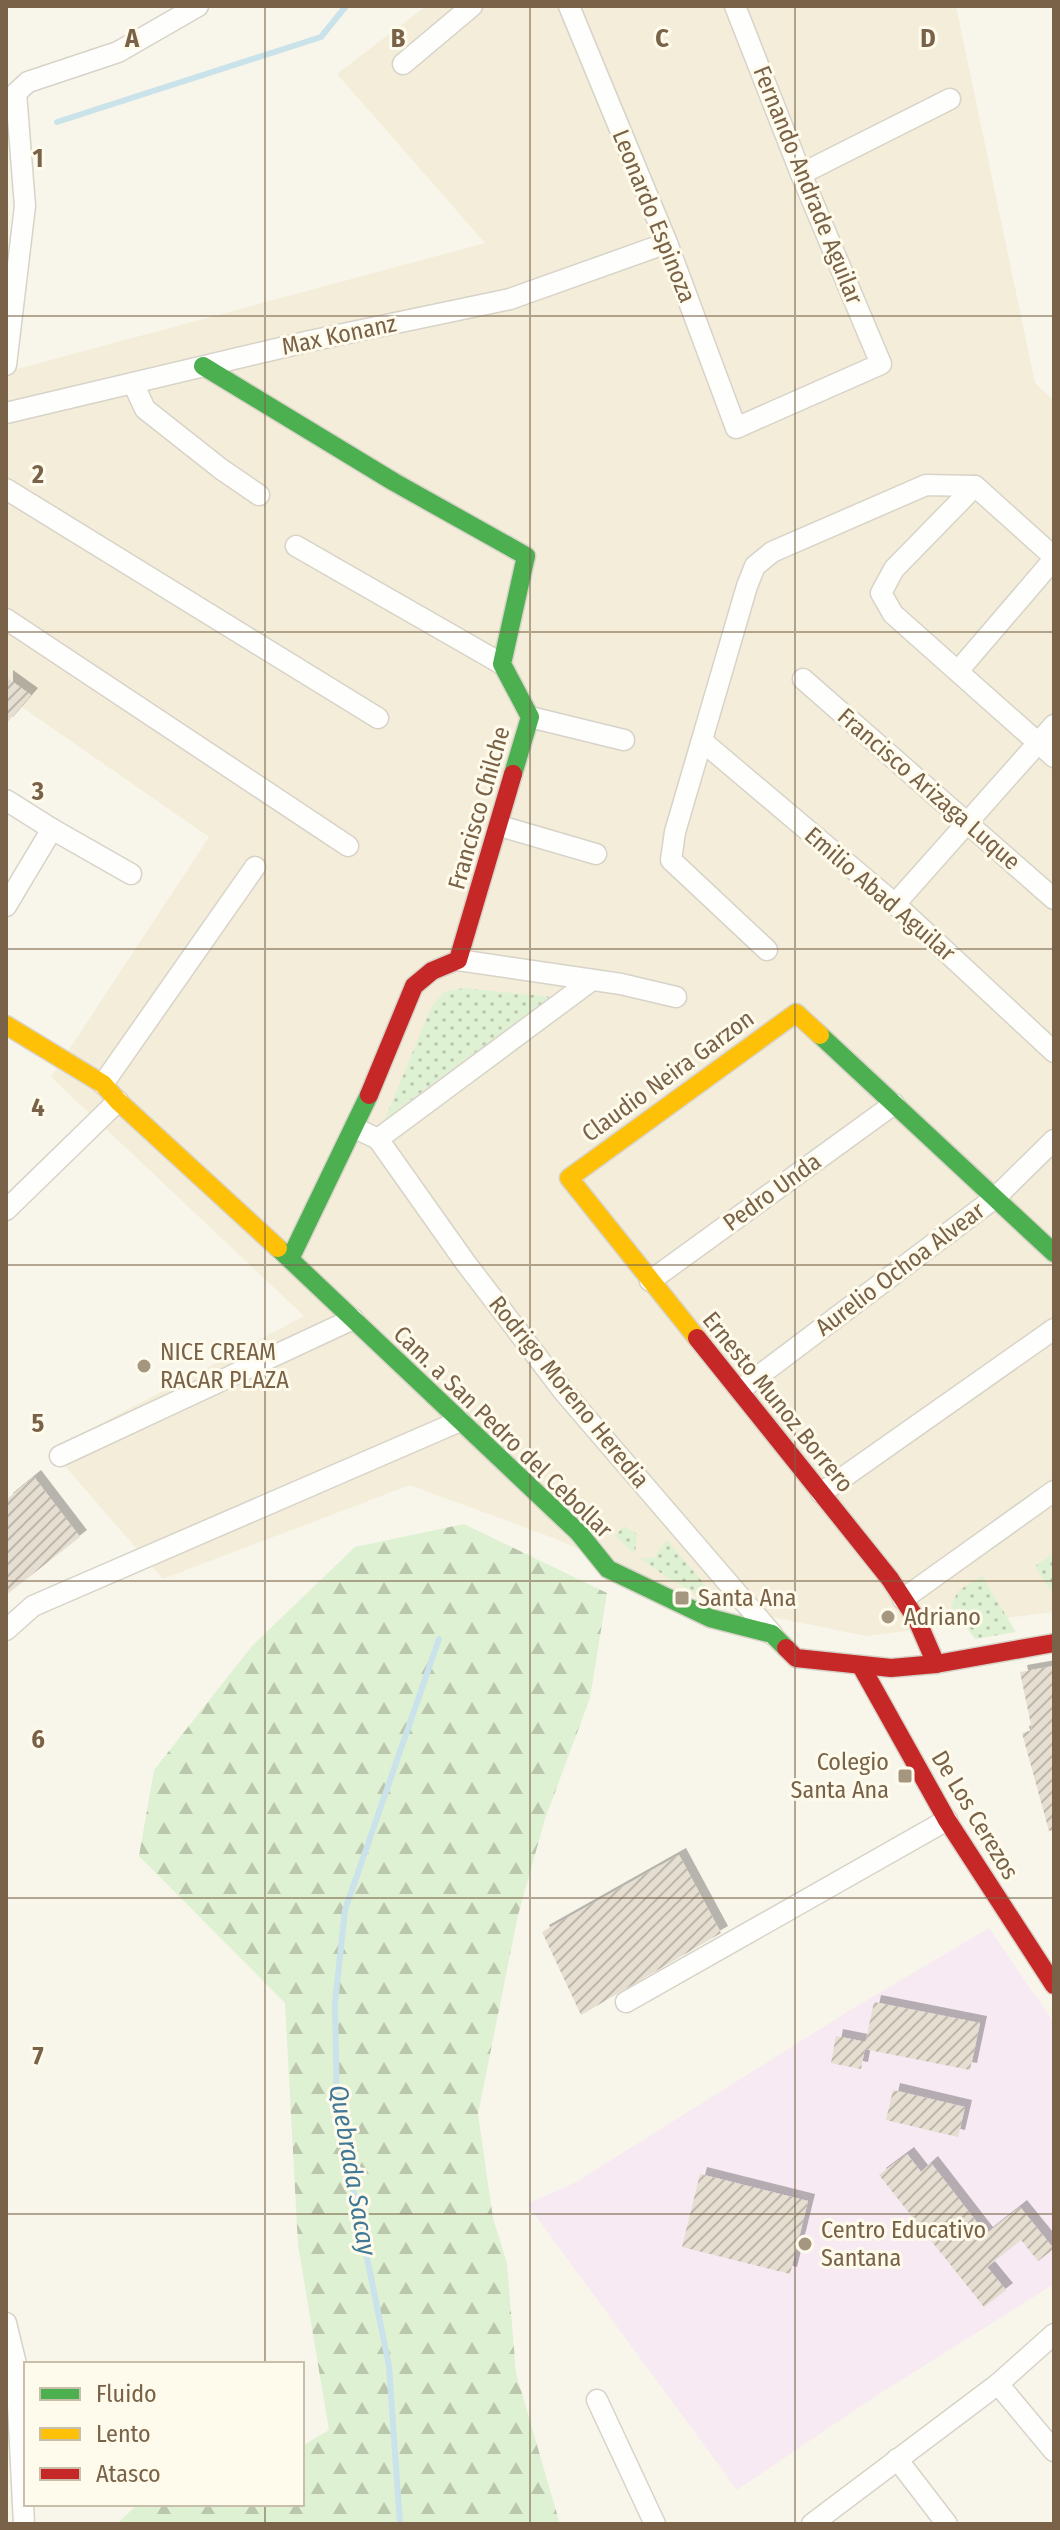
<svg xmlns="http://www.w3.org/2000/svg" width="1060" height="2530" font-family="'Fira Sans Condensed',sans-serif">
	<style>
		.residential { fill: #f4edd9 }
		.education { fill: #f7eaf3 }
		.grass { fill: url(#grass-dots) }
		.forest { fill: url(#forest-firs) }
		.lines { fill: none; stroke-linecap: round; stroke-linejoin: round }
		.stream { stroke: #cae2ea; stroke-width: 6 }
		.building { fill: url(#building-hatch); filter: url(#shadow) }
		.street-casing { stroke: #d7d3c8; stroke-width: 23 }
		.fast-casing { stroke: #d8d3c8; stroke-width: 21 }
		.slow-casing { stroke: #d8d3c8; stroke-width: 21 }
		.jam-casing { stroke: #d8d3c8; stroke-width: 21 }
		.street { stroke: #fefefc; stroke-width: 20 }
		.fast { stroke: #4caf50; stroke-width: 18 }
		.slow { stroke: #ffc107; stroke-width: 18 }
		.jam { stroke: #c62828; stroke-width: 18 }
		.grid { fill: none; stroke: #796247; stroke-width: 2; stroke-opacity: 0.55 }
		.poi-dot { fill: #a59680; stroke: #fffbec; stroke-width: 3 }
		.labels { text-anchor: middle; stroke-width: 6; stroke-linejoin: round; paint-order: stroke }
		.street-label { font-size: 24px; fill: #796247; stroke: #fffbec }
		.poi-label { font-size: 24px; fill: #796247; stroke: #fffbec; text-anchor: start }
		.water-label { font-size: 26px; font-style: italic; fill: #417896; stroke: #fffbec }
		.grid-label { font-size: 26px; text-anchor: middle; font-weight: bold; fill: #796247; stroke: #fffbec; stroke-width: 6; stroke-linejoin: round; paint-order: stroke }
	</style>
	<defs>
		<pattern id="grass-dots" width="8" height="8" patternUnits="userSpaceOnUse" patternTransform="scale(2)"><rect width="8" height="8" fill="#dff1d3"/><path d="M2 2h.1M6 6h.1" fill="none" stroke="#bac7ad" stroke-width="1.8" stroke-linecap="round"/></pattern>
		<pattern id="forest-firs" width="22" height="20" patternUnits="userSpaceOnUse" patternTransform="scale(2)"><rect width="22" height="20" fill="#dff1d3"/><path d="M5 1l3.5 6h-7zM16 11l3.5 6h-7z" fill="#bac7ad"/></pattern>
		<pattern id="building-hatch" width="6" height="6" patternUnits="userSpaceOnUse" patternTransform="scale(2)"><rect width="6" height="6" fill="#e5ded1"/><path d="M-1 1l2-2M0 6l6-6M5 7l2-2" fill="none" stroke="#beb7ab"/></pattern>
		<filter id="shadow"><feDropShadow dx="7" dy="-7" stdDeviation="0" flood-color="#0004"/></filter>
	</defs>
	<rect width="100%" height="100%" fill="#f8f6ea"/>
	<path class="residential" d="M426 6H956L1035 383 1054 401V1612L866 1636 713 1605 553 1538 410 1485 163 1579 51 1450 304 1316 51 1077 209 837 6 696V372L485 243 337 74Z"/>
	<path class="education" d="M989 1928 1054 2023V2284L879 2394 737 2490 527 2204 576 2182 852 2009Z"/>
	<g class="grass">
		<path d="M464 988 550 997 385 1119 431 1008 444 992Z"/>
		<path d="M624 1526 637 1534 635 1554 615 1536Z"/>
		<path d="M667 1540 728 1612 665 1576 640 1558H654Z"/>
		<path d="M1054 1553V1595L1035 1566Z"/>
		<path d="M982 1576 1016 1632 975 1639 951 1606 958 1591Z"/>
	</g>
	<path class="forest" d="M464 1524 607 1593 590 1698 545 1819 518 1915 478 2114 493 2218 507 2263 516 2373 560 2524H121L120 2521 138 2504H302V2446L329 2430 298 2245 285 2003 139 1856 154 1770 252 1646 355 1547Z"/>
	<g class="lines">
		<g class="stream">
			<path d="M6 115V116"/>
			<path d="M57 122 321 37 346 6"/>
			<path d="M400 2524 389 2366 337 2110 335 2003 345 1910 439 1639"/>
		</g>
	</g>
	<g class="building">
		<path d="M6 677 31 695 6 724Z"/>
		<path d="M34 1477 80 1537 6 1595V1500Z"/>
		<path d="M1054 1666V1830L1049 1831 1022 1733 1032 1730 1020 1672Z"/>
		<path d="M679 1855 721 1933 581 2015 542 1932Z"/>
		<path d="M874 2002 980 2023 970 2070 864 2049Z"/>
		<path d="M836 2036 866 2042 861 2069 831 2063Z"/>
		<path d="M893 2090 965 2107 958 2137 886 2120Z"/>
		<path d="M907 2154 921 2172 931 2163 986 2234 1020 2207 1054 2249 1038 2261 1021 2240 987 2267 1006 2290 984 2307 879 2175Z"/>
		<path d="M700 2174 808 2201 790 2274 682 2247Z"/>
	</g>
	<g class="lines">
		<defs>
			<g id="street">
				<path d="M569 6 667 243 736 428 881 364 801 174 735 6"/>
				<path d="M403 64 472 6"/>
				<path d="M801 174 950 99"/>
				<path d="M6 365 25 206 16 93 28 82 118 52 198 6"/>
				<path d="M133 383 145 409 221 469 259 495"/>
				<path d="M6 413 310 341 510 299 667 243"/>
				<path d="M975 486 894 569 881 593 893 614 1054 757"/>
				<path d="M6 489 378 718"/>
				<path d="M296 546 502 664"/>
				<path d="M6 619 348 846"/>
				<path d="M958 671 1054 559"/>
				<path d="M803 679 1054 899"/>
				<path d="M530 717 624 740"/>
				<path d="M702 741 895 904 1054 1052"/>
				<path d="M6 800 52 829 6 906"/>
				<path d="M500 826 596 854"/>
				<path d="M52 829 131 874"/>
				<path d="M895 904 1054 725"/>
				<path d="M767 950 671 860 675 832 747 586 755 566 772 552 926 485 975 486 1054 557"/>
				<path d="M458 960 621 984 676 997"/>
				<path d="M103 1084 255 867"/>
				<path d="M355 1128 378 1139 465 1262 564 1392 772 1634"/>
				<path d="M378 1139 592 980"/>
				<path d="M6 1210 118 1101"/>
				<path d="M650 1281 894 1104"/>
				<path d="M740 1390 996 1197 1054 1140"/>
				<path d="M60 1456 353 1319"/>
				<path d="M821 1493 1054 1329"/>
				<path d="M903 1599 1054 1491"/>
				<path d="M6 1630 33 1606 460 1421"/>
				<path d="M626 2002 947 1820"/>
				<path d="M6 2323 16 2364 24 2524"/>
				<path d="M998 2384 1054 2451"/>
				<path d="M597 2400 655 2524"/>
				<path d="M897 2459 947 2524"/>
				<path d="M812 2524 998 2384 1054 2334"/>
			</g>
			<g id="fast">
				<path d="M203 366 394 482 526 556 502 664 530 717 513 774"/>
				<path d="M820 1035 1054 1253"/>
				<path d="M278 1248 579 1533 608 1569 710 1618 772 1634 786 1648"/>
				<path d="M290 1259 369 1095"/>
			</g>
			<g id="slow">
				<path d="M6 1025 103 1084 118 1101 278 1248"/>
				<path d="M697 1338 569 1178 796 1013 820 1035"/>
			</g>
			<g id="jam">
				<path d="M369 1095 414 986 432 971 458 960 513 774"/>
				<path d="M697 1338 890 1579 917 1620 936 1664"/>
				<path d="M786 1648 796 1658 891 1668 936 1664 1054 1643"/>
				<path d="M861 1666 947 1820 1054 1985"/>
			</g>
		</defs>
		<use href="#street" class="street-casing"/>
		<use href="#fast" class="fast-casing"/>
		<use href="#slow" class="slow-casing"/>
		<use href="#jam" class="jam-casing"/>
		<use href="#street" class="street"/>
		<use href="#fast" class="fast"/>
		<use href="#slow" class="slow"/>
		<use href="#jam" class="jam"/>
	</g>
	<path class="grid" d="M265 6V2364M530 6V2524M795 6V2524M6 316H1054M6 632H1054M6 949H1054M6 1265H1054M6 1581H1054M6 1898H1054M6 2214H1054M265 2504V2524"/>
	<g class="poi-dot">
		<circle cx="144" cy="1366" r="8"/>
		<rect x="674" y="1590" width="16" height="16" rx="4"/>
		<circle cx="888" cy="1617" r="8"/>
		<rect x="897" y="1768" width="16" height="16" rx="4"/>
		<circle cx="805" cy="2244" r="8"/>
	</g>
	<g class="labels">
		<g class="street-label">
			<text transform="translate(808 185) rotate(68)" y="8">Fernando Andrade Aguilar</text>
			<text transform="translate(654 216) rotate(68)" y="8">Leonardo Espinoza</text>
			<text transform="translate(339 335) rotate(-12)" y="8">Max Konanz</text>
			<text transform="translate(929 789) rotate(41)" y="8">Francisco Arizaga Luque</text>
			<text transform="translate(479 808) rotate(-74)" y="8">Francisco Chilche</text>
			<text transform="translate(880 894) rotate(41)" y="8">Emilio Abad Aguilar</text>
			<text transform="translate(668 1076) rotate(-36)" y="8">Claudio Neira Garzon</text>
			<text transform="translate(772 1192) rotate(-36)" y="8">Pedro Unda</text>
			<text transform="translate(900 1269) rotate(-37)" y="8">Aurelio Ochoa Alvear</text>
			<text transform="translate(569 1392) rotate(51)" y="8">Rodrigo Moreno Heredia</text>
			<text transform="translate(778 1402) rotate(51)" y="8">Ernesto Munoz Borrero</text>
			<text transform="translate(503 1432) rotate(44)" y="8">Cam. a San Pedro del Cebollar</text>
			<text transform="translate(975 1815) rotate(59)" y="8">De Los Cerezos</text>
		</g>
		<g class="poi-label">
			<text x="160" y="1360">NICE CREAM<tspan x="160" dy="28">RACAR PLAZA</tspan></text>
			<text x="698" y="1606">Santa Ana</text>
			<text x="904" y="1625">Adriano</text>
			<text x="889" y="1770" text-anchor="end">Colegio<tspan x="889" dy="28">Santa Ana</tspan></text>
			<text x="821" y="2238">Centro Educativo<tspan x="821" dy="28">Santana</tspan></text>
		</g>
		<g class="water-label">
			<text transform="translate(353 2170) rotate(80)" y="9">Quebrada Sacay</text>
		</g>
	</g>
	<g class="grid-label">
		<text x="132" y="47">A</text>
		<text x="398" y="47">B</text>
		<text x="662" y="47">C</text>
		<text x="928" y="47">D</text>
		<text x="38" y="167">1</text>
		<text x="38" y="483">2</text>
		<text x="38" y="800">3</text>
		<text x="38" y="1116">4</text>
		<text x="38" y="1432">5</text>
		<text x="38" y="1748">6</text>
		<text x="38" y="2065">7</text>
	</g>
	<rect width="1060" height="2530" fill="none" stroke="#796247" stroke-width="16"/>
	<rect x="24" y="2362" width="280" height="144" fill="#fffbec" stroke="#c9beaa" stroke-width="2"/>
	<rect x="40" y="2388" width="40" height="12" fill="#4caf50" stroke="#c9beaa" stroke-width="2"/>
	<text x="96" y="2402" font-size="24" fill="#796247">Fluido</text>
	<rect x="40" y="2428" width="40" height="12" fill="#ffc107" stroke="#c9beaa" stroke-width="2"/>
	<text x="96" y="2442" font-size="24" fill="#796247">Lento</text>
	<rect x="40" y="2468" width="40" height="12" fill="#c62828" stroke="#c9beaa" stroke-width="2"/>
	<text x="96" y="2482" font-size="24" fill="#796247">Atasco</text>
</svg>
